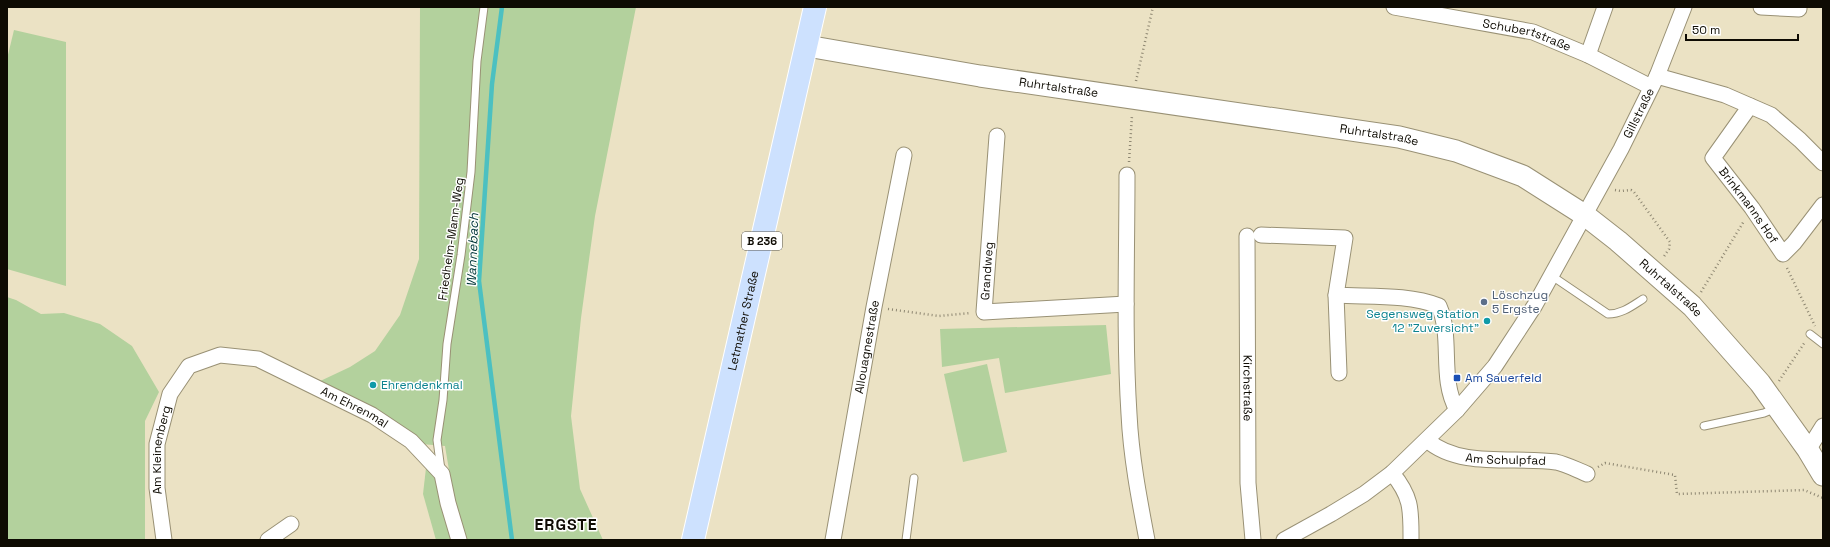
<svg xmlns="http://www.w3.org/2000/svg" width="1830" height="547" font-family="'Space Grotesk',sans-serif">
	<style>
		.green { fill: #b3d19d }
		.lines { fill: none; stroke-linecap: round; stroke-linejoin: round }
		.stream { stroke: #4cc0c1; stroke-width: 4.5 }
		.lane-casing { stroke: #999175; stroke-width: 9 }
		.street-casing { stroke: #999175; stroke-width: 17 }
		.secondary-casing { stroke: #999175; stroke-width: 23 }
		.primary-casing { stroke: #fff; stroke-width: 24 }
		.path { stroke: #8e8772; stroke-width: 2.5; stroke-dasharray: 1 3; stroke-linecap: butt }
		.lane { stroke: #fff; stroke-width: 7 }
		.street { stroke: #fff; stroke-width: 15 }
		.secondary { stroke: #fff; stroke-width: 21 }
		.primary { stroke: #cde1fe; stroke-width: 22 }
		.service-dot { fill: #5c6f8a; stroke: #fff; stroke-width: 1.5 }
		.culture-dot { fill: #0f9aa8; stroke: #fff; stroke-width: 1.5 }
		.transit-dot { fill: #1a4fb4; stroke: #fff; stroke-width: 1.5 }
		.labels { text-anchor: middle; stroke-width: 3; stroke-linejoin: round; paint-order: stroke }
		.shield { fill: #fff; stroke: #56544f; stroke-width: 1 }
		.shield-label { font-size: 11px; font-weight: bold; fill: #0e0b03 }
		.street-label { font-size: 12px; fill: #0e0b03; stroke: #fff }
		.service-label { font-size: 12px; fill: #4e5e75; stroke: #fff; text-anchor: start }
		.culture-label { font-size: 12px; fill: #0d838f; stroke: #fff; text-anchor: end }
		.transit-label { font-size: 12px; fill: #164399; stroke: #fff; text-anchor: start }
		.water-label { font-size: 13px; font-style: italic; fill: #003637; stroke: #fff }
		.district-label { font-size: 16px; font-weight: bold; letter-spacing: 1px; fill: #0e0b03; stroke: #fff }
	</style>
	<rect width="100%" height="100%" fill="#ebe2c4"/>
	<g class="green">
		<path d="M420 7H636L595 216 581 318 571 416 580 489 603 540H466L455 506 445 446 409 443 316 383 350 367 375 351 400 315 419 259Z"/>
		<path d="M14 30 66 42V286L7 269V59Z"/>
		<path d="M7 297 16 300 41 314 64 313 100 324 132 346 159 392 145 421V540H7Z"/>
		<path d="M1106 325 1111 374 1005 393 999 358 942 367 940 329Z"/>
		<path d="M987 364 1007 452 963 462 944 374Z"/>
		<path d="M426 468 436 479 452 540H436L423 494Z"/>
	</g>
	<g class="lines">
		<path class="stream" d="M502 7 492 84 479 281 512 540"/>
		<defs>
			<g id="lane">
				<path d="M1552 276 1608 314C1622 314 1632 306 1643 299"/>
				<path d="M1810 334 1823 344"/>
				<path d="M1704 426 1764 413 1776 408"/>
				<path d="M441 470 437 440 443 400 447 344 461 255 471 172 477 61 484 7"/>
				<path d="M906 540 914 478"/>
			</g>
			<g id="street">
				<path id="s1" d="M1394 7 1533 32 1588 55 1651 87"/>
				<path d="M1761 7 1799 9V7"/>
				<path d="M1588 55 1605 7"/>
				<path d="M1657 76 1725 95 1771 115 1800 140 1823 163"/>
				<path id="s2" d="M1750 106 1713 158 1752 208 1783 254 1794 243 1823 205"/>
				<path d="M997 136 984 312 1126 304"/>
				<path d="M1127 175C1127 254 1124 335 1129 414 1131 456 1139 498 1147 540"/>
				<path d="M1261 235 1345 238 1336 295C1370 297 1408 294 1439 306 1453 339 1439 378 1457 410"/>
				<path id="s3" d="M1247 236 1248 483 1253 540"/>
				<path d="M1336 295 1339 373"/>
				<path id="s4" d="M1427 440C1460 469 1515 456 1556 462 1566 464 1577 470 1587 474"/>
				<path d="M1808 450 1823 426"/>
				<path d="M1392 473C1412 497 1411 510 1411 540"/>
				<path id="s5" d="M164 540 157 488V444L170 394 189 366 220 355 258 359 372 415 411 441 442 474 448 503 459 540"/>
				<path d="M268 540 291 524"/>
				<path id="s6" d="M833 540 874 307 904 155"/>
				<path id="s7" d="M1284 540 1331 514 1364 494 1392 473 1457 410 1495 366 1535 305 1621 149 1657 76 1684 7"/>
			</g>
			<g id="secondary">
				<path id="s8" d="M807 46 980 76 1399 137 1456 151 1523 176 1586 216 1618 241 1692 306 1760 383 1808 450 1823 475"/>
			</g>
			<g id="primary">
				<path id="s9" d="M693 540 815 7"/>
			</g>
		</defs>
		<use href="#lane" class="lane-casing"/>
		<use href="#street" class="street-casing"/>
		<use href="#secondary" class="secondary-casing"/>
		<use href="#primary" class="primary-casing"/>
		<g class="path">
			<path d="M1136 81 1153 7"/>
			<path d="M1129 162 1132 115"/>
			<path d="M1615 190 1621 191 1631 190 1634 192 1670 242 1669 249 1663 258"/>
			<path d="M1787 268 1815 326"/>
			<path d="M1701 292 1744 221"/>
			<path d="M888 309 939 316 970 313"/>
			<path d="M1779 381 1805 342"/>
			<path d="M1598 467 1605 463 1675 475 1677 494 1804 490 1823 498"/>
		</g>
		<use href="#lane" class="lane"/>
		<use href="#street" class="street"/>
		<use href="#secondary" class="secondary"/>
		<use href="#primary" class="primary"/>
	</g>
	<circle class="service-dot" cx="1484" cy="302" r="4"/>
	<g class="culture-dot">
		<circle cx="1487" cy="321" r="4"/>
		<circle cx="373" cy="385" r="4"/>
	</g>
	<rect class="transit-dot" x="1453" y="374" width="8" height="8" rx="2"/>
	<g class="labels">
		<rect class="shield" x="742" y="232" width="40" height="18" rx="3"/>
		<g class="shield-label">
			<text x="762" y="245">B 236</text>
		</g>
		<g class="street-label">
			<text dy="4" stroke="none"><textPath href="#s1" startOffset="136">Schubertstraße</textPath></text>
			<text dy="4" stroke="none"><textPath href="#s8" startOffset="255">Ruhrtalstraße</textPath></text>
			<text dy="4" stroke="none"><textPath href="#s7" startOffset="567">Gillstraße</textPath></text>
			<text dy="4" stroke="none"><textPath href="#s8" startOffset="579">Ruhrtalstraße</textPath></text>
			<text dy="4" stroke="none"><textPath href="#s2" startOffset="123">Brinkmanns Hof</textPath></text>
			<text transform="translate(451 239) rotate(-82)" y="4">Friedhelm-Mann-Weg</text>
			<text transform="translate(987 271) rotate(-86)" y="4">Grandweg</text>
			<text dy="4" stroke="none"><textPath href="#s8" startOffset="915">Ruhrtalstraße</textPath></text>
			<text dy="4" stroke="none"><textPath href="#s9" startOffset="225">Letmather Straße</textPath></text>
			<text dy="4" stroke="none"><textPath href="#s6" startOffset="196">Allouagnestraße</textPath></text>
			<text dy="4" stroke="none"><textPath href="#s3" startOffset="152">Kirchstraße</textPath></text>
			<text dy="4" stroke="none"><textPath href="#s5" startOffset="361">Am Ehrenmal</textPath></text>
			<text dy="4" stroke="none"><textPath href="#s5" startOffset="91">Am Kleinenberg</textPath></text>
			<text dy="4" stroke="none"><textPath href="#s4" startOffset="83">Am Schulpfad</textPath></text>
		</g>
		<g class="service-label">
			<text x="1492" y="299">Löschzug<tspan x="1492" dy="14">5 Ergste</tspan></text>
		</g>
		<g class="culture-label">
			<text x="1479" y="318">Segensweg Station<tspan x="1479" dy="14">12 "Zuversicht"</tspan></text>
			<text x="381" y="389" text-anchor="start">Ehrendenkmal</text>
		</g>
		<g class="transit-label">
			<text x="1465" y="382">Am Sauerfeld</text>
		</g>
		<g class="water-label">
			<text transform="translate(472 250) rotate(-88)" y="5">Wannebach</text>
		</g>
		<g class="district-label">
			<text x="566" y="530">ERGSTE</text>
		</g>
	</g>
	<rect width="1830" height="547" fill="none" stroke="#0e0b03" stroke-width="16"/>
	<path d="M1686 34v6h112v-6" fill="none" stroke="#0e0b03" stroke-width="2"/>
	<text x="1692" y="34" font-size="12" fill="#0e0b03" stroke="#ffffff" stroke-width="3" paint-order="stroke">50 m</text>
</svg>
